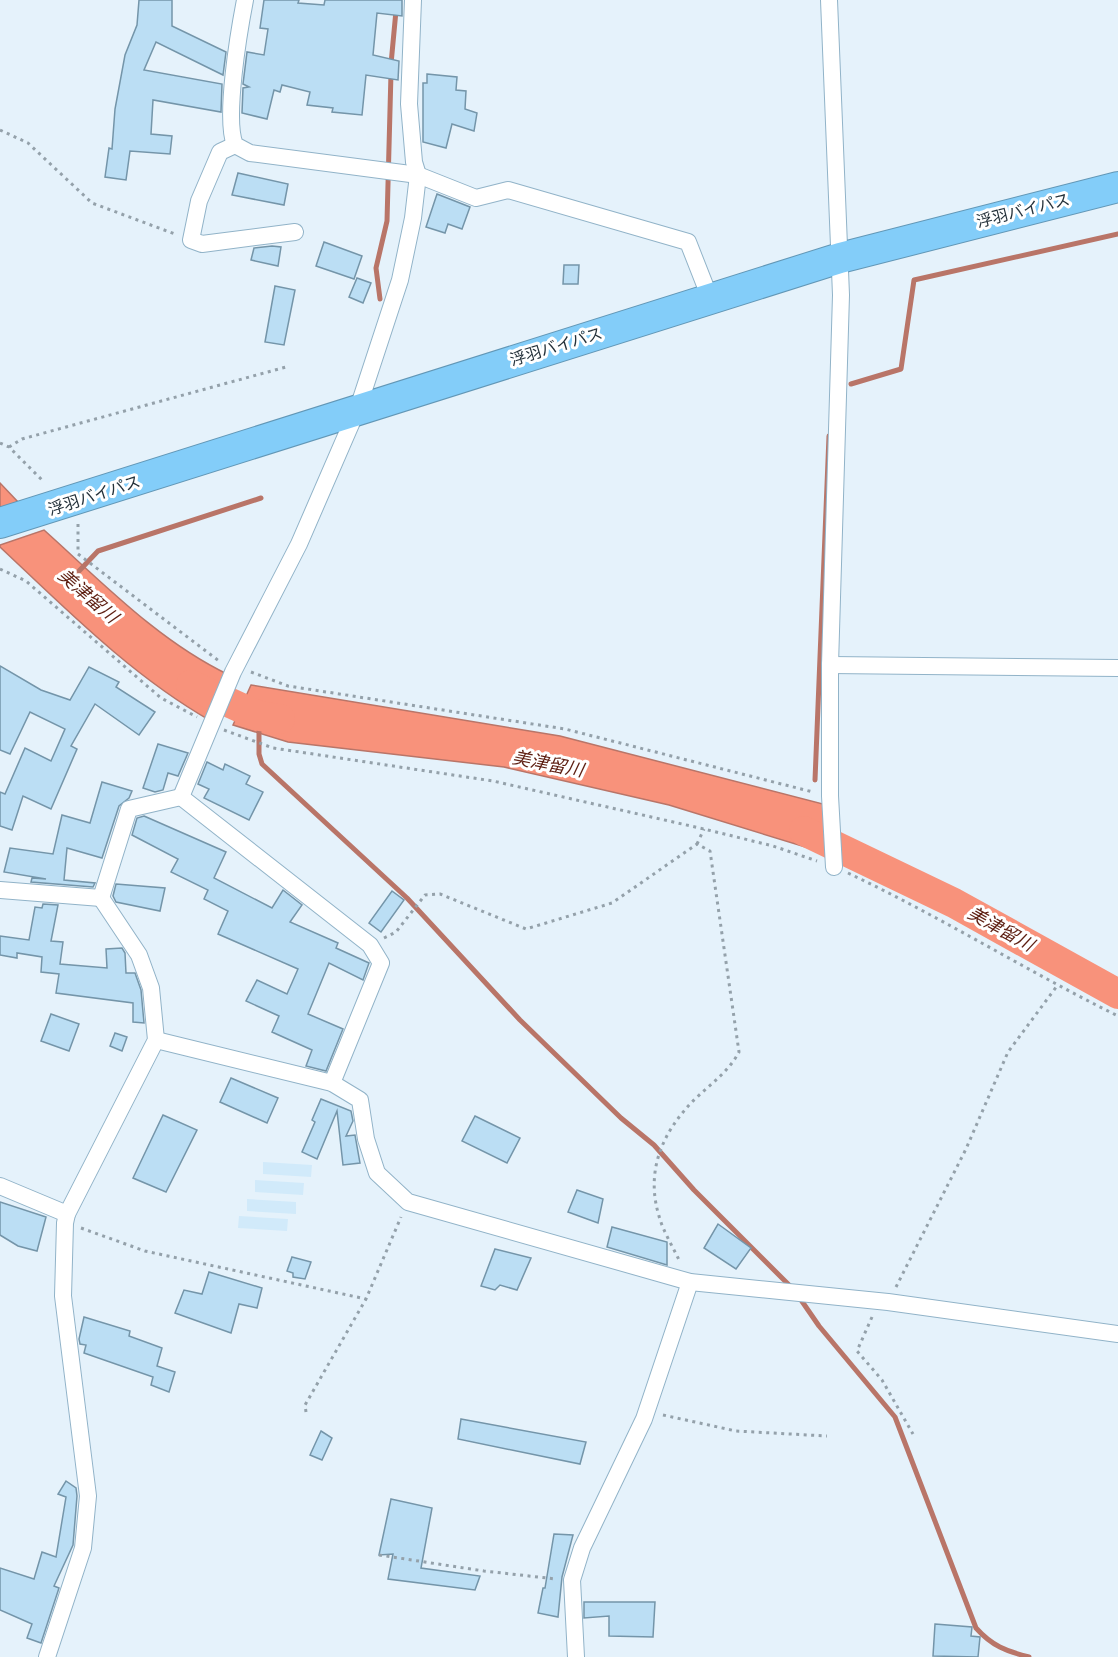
<svg xmlns="http://www.w3.org/2000/svg" width="1118" height="1657" font-family="Roboto,'Noto Sans JP',sans-serif">
	<style>
		.built { fill: #d1eafa }
		.water { fill: #f8927b; stroke: #b97568; stroke-width: 1.5 }
		.lines { fill: none; stroke-linecap: round; stroke-linejoin: round }
		.stream { stroke: #b97568; stroke-width: 5 }
		.river { stroke: #f8927b; stroke-width: 30 }
		.building { fill: #bbdef4; stroke: #7495a9; stroke-width: 1.5 }
		.street-casing { stroke: #91b3c8; stroke-width: 18 }
		.highway-casing { stroke: #6297b6; stroke-width: 32 }
		.path { stroke: #94a1aa; stroke-width: 3; stroke-dasharray: 3 4.5; stroke-linecap: butt }
		.street { stroke: #fff; stroke-width: 16 }
		.highway { stroke: #83cdf9; stroke-width: 30 }
		.labels { text-anchor: middle; stroke-width: 6; stroke-linejoin: round; paint-order: stroke }
		.street-label { font-size: 16px; fill: #25323b; stroke: #fff }
		.water-label { font-size: 18px; font-style: italic; fill: #5d1e11; stroke: #fff }
	</style>
	<rect width="100%" height="100%" fill="#e5f2fb"/>
	<g class="built">
		<path d="M263 1162 312 1165 311 1177 263 1174Z"/>
		<path d="M255 1180 304 1183 303 1195 255 1192Z"/>
		<path d="M247 1199 296 1202V1214L247 1211Z"/>
		<path d="M239 1216 288 1219 287 1231 238 1228Z"/>
	</g>
	<g class="water">
		<path d="M0 483 18 502 0 508Z"/>
		<path d="M44 530C102 582 158 641 229 675L211 721C132 676 66 609 0 547V545Z"/>
		<path d="M251 685 560 736 823 804 828 854 669 805 504 767 288 742 233 725Z"/>
	</g>
	<g class="lines">
		<g class="stream">
			<path d="M391 64 397 0"/>
			<path d="M380 299 376 268 387 221 391 73"/>
			<path d="M851 384 901 369 914 280 1118 234"/>
			<path d="M79 571 98 551 261 498"/>
			<path d="M259 727V754L262 764 407 898 520 1020 621 1118 654 1145 694 1190 791 1287"/>
			<path d="M815 780 829 436"/>
			<path d="M799 1297 819 1326 895 1417 976 1628C992 1646 1006 1651 1029 1657"/>
		</g>
		<g class="river">
			<path d="M191 685 259 716 280 719"/>
			<path d="M804 831 954 903 1118 994"/>
		</g>
	</g>
	<g class="building">
		<path d="M139 0H172V26L226 52 223 75 156 42 144 70 222 84 221 112 153 100 151 134 172 136 170 154 130 151 126 180 105 177 109 148 112 149 115 109 125 55 137 25Z"/>
		<path d="M264 0H299L298 3 324 5 325 0H402V16L377 13 373 55 399 61 398 80 366 75 362 115 332 112 333 108 307 105 310 92 282 85 280 92 274 90 267 119 242 113 243 88 249 87 243 84 247 52 264 55 268 29 260 28Z"/>
		<path d="M427 74 457 77 456 90 466 91 465 109 477 113 474 131 452 124 446 148 423 142V83H427Z"/>
		<path d="M238 173 288 184 284 205 232 195Z"/>
		<path d="M437 194 470 207 462 229 448 224 445 233 426 227Z"/>
		<path d="M324 242 362 256 354 279 316 266Z"/>
		<path d="M272 246 281 247 278 266 251 260 254 248Z"/>
		<path d="M564 265H579L578 284H563Z"/>
		<path d="M357 278 371 283 363 303 349 297Z"/>
		<path d="M275 286 295 290 284 345 265 342Z"/>
		<path d="M0 666 41 690 70 700 89 667 119 682 116 687 155 712 139 735 95 704 71 746 77 749 51 809 23 796 12 830 0 826V792L5 794 25 748 51 761 65 729 30 712 10 754 0 750Z"/>
		<path d="M158 744 188 753 178 776 168 773 163 790 155 792 143 788Z"/>
		<path d="M207 762 223 770 225 764 250 776 246 784 263 792 249 820 204 798 209 789 198 784Z"/>
		<path d="M102 782 132 791 129 798 119 806 102 858 67 848 64 880 95 883 93 887 31 882 32 878 46 879 4 872 10 848 53 854 62 815 90 823Z"/>
		<path d="M144 816 226 852 214 878 272 908 283 890 302 905 290 922 338 943 336 948 369 963 363 980 329 963 308 1014 343 1029 326 1071 306 1066 312 1050 272 1032 279 1016 246 1001 257 980 287 994 298 969 218 934 228 911 204 899 208 890 171 872 178 859 132 835 137 818Z"/>
		<path d="M116 884 165 888 160 911 116 902 113 896Z"/>
		<path d="M392 891 404 900 381 932 369 923Z"/>
		<path d="M43 904 58 905 51 941 63 942 60 964 107 968 106 949 122 948 125 953 126 973H135L141 990 144 1023 133 1022V1003L56 993 59 974 41 972 42 957 17 953V958L0 955V936L29 940 35 907 42 908Z"/>
		<path d="M51 1014 79 1024 69 1051 41 1041Z"/>
		<path d="M115 1033 127 1037 122 1051 110 1046Z"/>
		<path d="M231 1078 278 1098 267 1123 220 1102Z"/>
		<path d="M321 1099 351 1111 353 1121 346 1136 355 1135 360 1163 343 1165 337 1111 317 1159 302 1152 315 1122 312 1120Z"/>
		<path d="M163 1115 197 1130 166 1192 133 1178Z"/>
		<path d="M475 1116 520 1138 507 1163 462 1141Z"/>
		<path d="M577 1190 603 1199 598 1223 568 1212Z"/>
		<path d="M0 1202 46 1217 37 1251 18 1246 0 1235Z"/>
		<path d="M718 1224 751 1248 736 1269 704 1248Z"/>
		<path d="M612 1227 667 1242V1265L607 1247Z"/>
		<path d="M495 1249 531 1258 517 1290 500 1285 495 1290 481 1286Z"/>
		<path d="M292 1257 311 1262 305 1279 293 1277V1273L287 1271Z"/>
		<path d="M209 1272 262 1288 257 1308 239 1304 231 1333 175 1313 184 1290 202 1294Z"/>
		<path d="M84 1317 130 1331 129 1336 162 1348 157 1366 175 1372 169 1392 151 1385 153 1377 84 1353 86 1345 80 1344 79 1339Z"/>
		<path d="M461 1419 586 1442 580 1464 458 1439Z"/>
		<path d="M321 1431 332 1438 322 1460 310 1455Z"/>
		<path d="M66 1481 76 1488 77 1496 73 1545 54 1586 59 1588 41 1643 27 1638 32 1624 0 1610V1568L34 1579 42 1552 56 1557 66 1497 58 1494Z"/>
		<path d="M391 1499 432 1508 421 1568 480 1576 475 1590 388 1579 393 1554 379 1555Z"/>
		<path d="M554 1534 573 1535 562 1577 558 1617 538 1613 543 1588H545Z"/>
		<path d="M584 1602H655L653 1637 609 1636V1616L584 1618Z"/>
		<path d="M935 1624 972 1627 971 1636 980 1637 978 1657 933 1656Z"/>
	</g>
	<g class="lines">
		<defs>
			<g id="street">
				<path d="M245 0C239 31 224 119 235 145L250 153 418 175 476 198 508 190 688 242 710 298"/>
				<path d="M829 0 841 295 830 665V796L834 867"/>
				<path d="M235 145 220 152 199 201 191 240 202 244 295 232"/>
				<path d="M830 665 1118 668"/>
				<path d="M181 797 233 672 299 544 358 408 400 280 413 218 418 175 414 162 409 104 413 0"/>
				<path d="M181 797 370 945 381 963 332 1083"/>
				<path d="M0 890 101 898"/>
				<path d="M101 898 129 809 181 797"/>
				<path d="M156 1040 332 1083 360 1100 366 1139 377 1173 408 1202 690 1282 888 1302 1118 1334"/>
				<path d="M0 1186 67 1214"/>
				<path d="M47 1657 83 1548 88 1496 63 1296 65 1223 67 1214 156 1040 151 988 139 955 101 898"/>
				<path d="M576 1657 572 1580 582 1548 644 1419 690 1282"/>
			</g>
			<path id="highway" d="M0 523 840 258 1118 187"/>
		</defs>
		<use href="#street" class="street-casing"/>
		<use href="#highway" class="highway-casing"/>
		<g class="path">
			<path d="M0 130 28 143 92 203 175 234"/>
			<path d="M0 443 9 447 44 482"/>
			<path d="M9 447 22 439 286 367"/>
			<path d="M78 524V554L219 661"/>
			<path d="M0 569 26 581 161 698 197 717"/>
			<path d="M251 672 288 686 565 729 813 792"/>
			<path d="M224 730 273 748 493 781 704 829 773 846 817 861"/>
			<path d="M697 844 704 829"/>
			<path d="M848 873C941 917 1027 971 1118 1016"/>
			<path d="M384 938 396 932 425 895 440 894 526 929 612 903 697 844 710 851 739 1052C729 1071 711 1084 695 1099 663 1131 645 1170 659 1216 663 1231 673 1247 680 1262"/>
			<path d="M81 1228 145 1251 366 1299 401 1217"/>
			<path d="M896 1287 966 1149 1008 1052 1057 986"/>
			<path d="M872 1317 857 1351 882 1380 913 1434"/>
			<path d="M306 1412 305 1405 366 1299"/>
			<path d="M663 1415 736 1431 827 1436"/>
			<path d="M379 1555 484 1571 556 1579"/>
		</g>
		<use href="#street" class="street"/>
		<use href="#highway" class="highway"/>
	</g>
	<g class="labels">
		<g class="street-label">
			<text transform="translate(1023 210) rotate(-14)" y="6">浮羽バイパス</text>
			<text transform="translate(556 346) rotate(-17)" y="6">浮羽バイパス</text>
			<text transform="translate(94 495) rotate(-18)" y="6">浮羽バイパス</text>
		</g>
		<g class="water-label">
			<text transform="translate(88 596) rotate(41)" y="6">美津留川</text>
			<text transform="translate(548 764) rotate(11)" y="6">美津留川</text>
			<text transform="translate(1001 929) rotate(29)" y="6">美津留川</text>
		</g>
	</g>
</svg>
